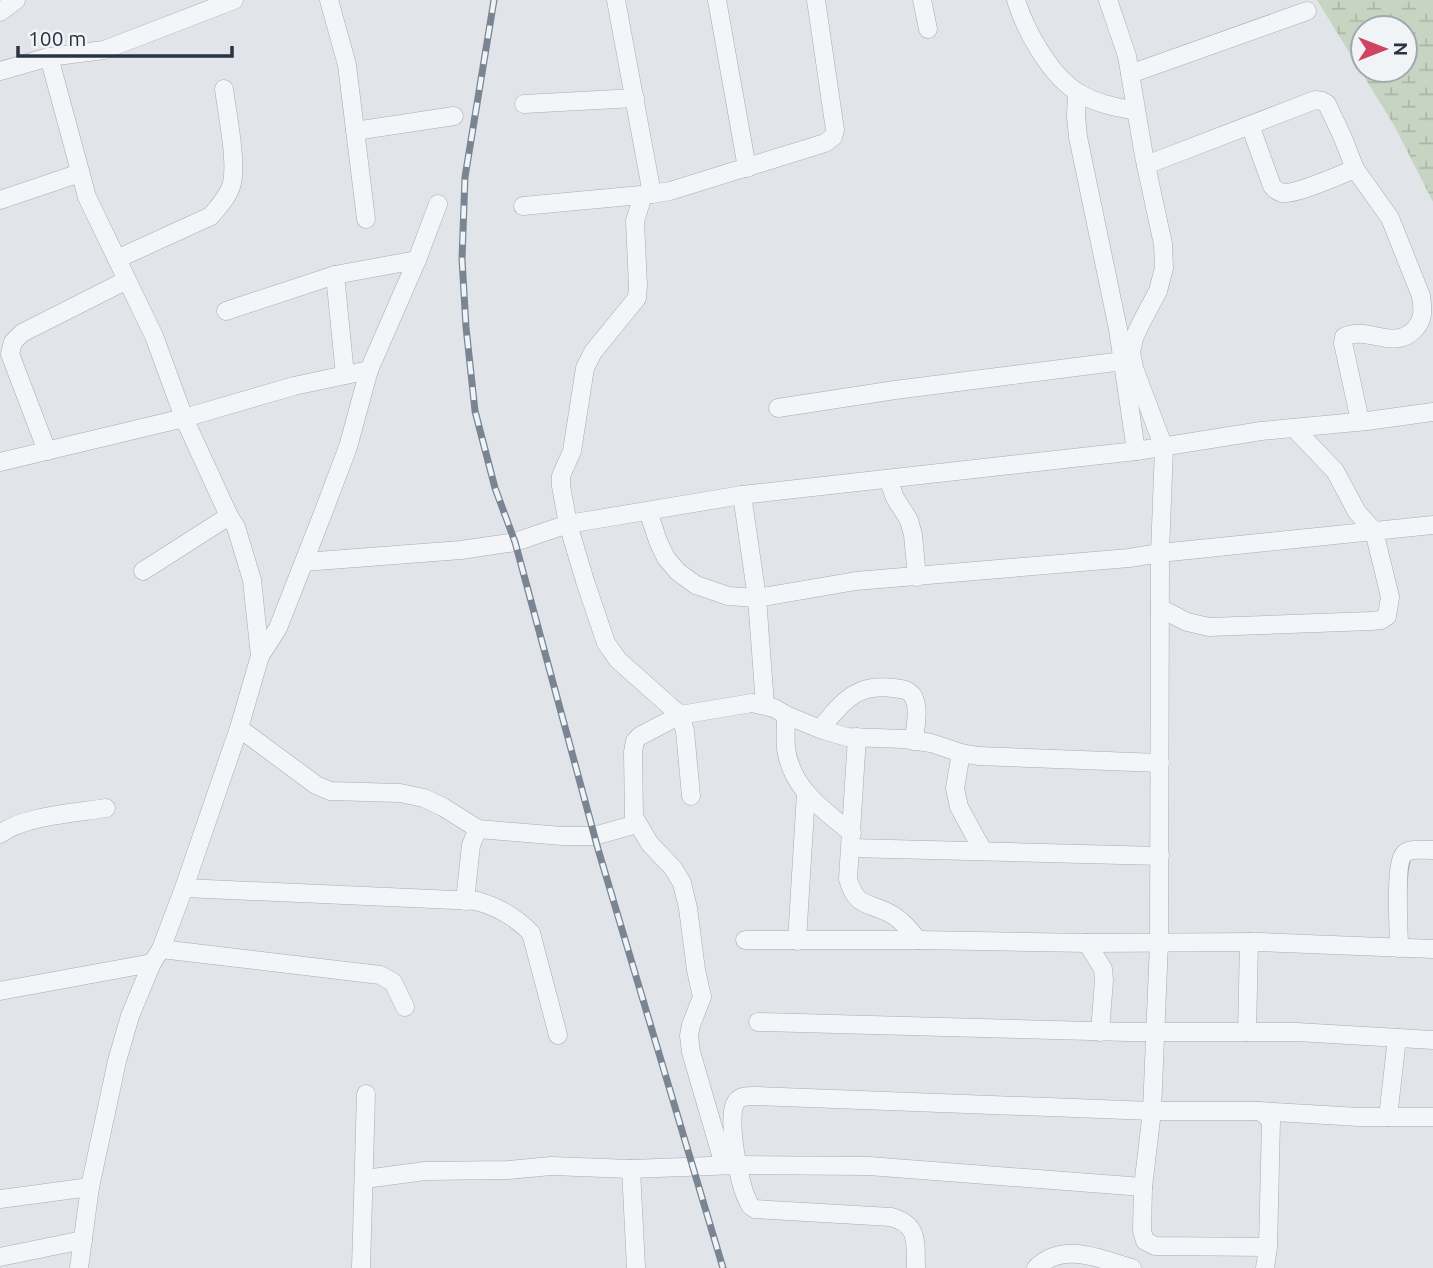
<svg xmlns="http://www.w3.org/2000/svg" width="1433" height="1268" font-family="Ubuntu,sans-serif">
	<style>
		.wetland { fill: url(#wetland-marsh); fill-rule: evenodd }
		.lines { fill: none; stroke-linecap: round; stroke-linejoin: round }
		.minor-casing { stroke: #a6acb4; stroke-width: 19 }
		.minor { stroke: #f4f5f8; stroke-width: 18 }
		.rail-casing { stroke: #7a8594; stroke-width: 7 }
		.rail { stroke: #f1f4f7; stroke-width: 4.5; stroke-dasharray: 13; stroke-linecap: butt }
	</style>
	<defs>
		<pattern id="wetland-marsh" width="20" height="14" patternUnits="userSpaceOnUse" patternTransform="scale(1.75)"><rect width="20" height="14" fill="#c7d4c2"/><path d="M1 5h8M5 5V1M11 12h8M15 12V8" fill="none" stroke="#abb6a8"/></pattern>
	</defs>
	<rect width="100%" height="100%" fill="#e1e5ea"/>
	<path class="wetland" d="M1317 0H1433V202L1395 127ZM1363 28H1405V70H1363Z"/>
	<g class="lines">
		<defs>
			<g id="minor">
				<path d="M329 0 347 65 366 219"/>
				<path d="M717 0 747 168"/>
				<path d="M922 0 928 29"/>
				<path d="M1016 0C1025 30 1051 77 1079 93 1097 104 1116 107 1136 111"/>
				<path d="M1108 0 1127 56 1144 156 1163 244 1164 268 1158 291 1141 323 1134 338 1131 352 1134 368 1164 448 1160 553 1159 943 1152 1111 1143 1187 1142 1231 1145 1241 1155 1246 1268 1247"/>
				<path d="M0 12 16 0"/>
				<path d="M49 57 87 197 154 336 184 418 229 516 236 527 252 580 260 656 239 728 184 888 161 949 152 963 130 1016 117 1061 90 1187 79 1268"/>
				<path d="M0 71 49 57 104 50 234 0"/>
				<path d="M1130 74 1307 11"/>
				<path d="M1077 93 1076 116 1078 137 1118 329 1136 451"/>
				<path d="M524 104 635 98"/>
				<path d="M1250 125 1272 186C1276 190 1276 191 1282 193 1296 195 1339 175 1355 169"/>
				<path d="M355 131 454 116"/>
				<path d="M1146 165 1315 100 1322 101 1327 104 1343 138 1355 169 1390 218 1421 296C1423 309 1424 319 1415 329 1394 352 1368 325 1344 337L1343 343 1360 421"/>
				<path d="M652 194 670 191 825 143 833 137 835 130 816 0"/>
				<path d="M643 195 635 221 638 286 637 298 593 352 585 368 572 451 561 476V486L568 524 585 581 606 643 618 660 680 715 685 731 691 796"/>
				<path d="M0 200 80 173"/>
				<path d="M523 206 652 194 616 0"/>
				<path d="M117 259 211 216C219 206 229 196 232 183 237 160 227 113 224 89"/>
				<path d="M335 275 345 375"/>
				<path d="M226 311 335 275 417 260"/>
				<path d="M778 408 895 390 1123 361"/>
				<path d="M47 451 10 354 13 342 22 333 127 280"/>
				<path d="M0 462 184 418 294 386 369 370"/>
				<path d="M888 479 895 498 909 520 913 535 917 577"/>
				<path d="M742 495 757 598 765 705"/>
				<path d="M648 511 658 541 666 558 678 572 696 585 728 596 757 598 856 581 1129 558 1160 553 1433 525"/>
				<path d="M304 562 461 550 515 542 568 524 742 495 1136 451 1261 431 1367 421 1433 412"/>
				<path d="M143 571 229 516"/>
				<path d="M1160 608 1187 622 1209 627 1371 621 1381 620 1387 616 1390 597 1374 531 1357 512 1335 471 1294 428"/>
				<path d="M260 656 278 628 323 513 348 447 369 370 417 260 438 204"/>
				<path d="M786 715C786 726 785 737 786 748 791 788 823 810 852 833"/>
				<path d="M239 728 316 785 330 791 400 793 424 798 443 807 478 829 562 836H594L637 824"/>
				<path d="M820 729C842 703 855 683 893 688 901 689 908 689 913 696 920 709 915 727 914 741"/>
				<path d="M857 737 848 879C856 907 867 902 889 913 901 919 910 930 918 940"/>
				<path d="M961 753 955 788 959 807 983 851"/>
				<path d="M0 834C23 816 76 813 106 808"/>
				<path d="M851 848 1160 856"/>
				<path d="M184 888 477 901C498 907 516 917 531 933L558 1035"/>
				<path d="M465 901 471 845 478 829"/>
				<path d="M745 940H918L1087 943 1260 942 1433 949"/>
				<path d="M797 941 806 793"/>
				<path d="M1087 943 1103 969 1104 980 1100 1032"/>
				<path d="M1399 948C1399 932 1394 861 1405 853 1411 848 1425 850 1433 850"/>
				<path d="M161 949 380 975 393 982 405 1007"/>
				<path d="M0 991 152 963"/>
				<path d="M758 1022 1128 1032H1297L1433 1040"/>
				<path d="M1247 1032 1249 942"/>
				<path d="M1258 1111 1359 1117H1433"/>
				<path d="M1388 1117 1397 1038"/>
				<path d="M724 1165 691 1052 689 1036 691 1025 702 997 696 970 688 908 682 883 673 868 650 844 634 817 633 752 635 741 640 736 680 715 752 703 774 708 786 715 820 729 847 737 904 739 931 743 961 753 978 756 1160 763"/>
				<path d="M631 1169 636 1268"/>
				<path d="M365 1179 425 1171 508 1170 551 1166 631 1169 737 1165 869 1166 1143 1187"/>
				<path d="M0 1199 90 1187"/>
				<path d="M0 1257 83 1240"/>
				<path d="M361 1268 366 1094"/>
				<path d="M916 1268C915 1243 920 1225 891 1217L755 1209C750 1206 750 1206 748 1201 739 1185 726 1116 736 1102 741 1095 750 1096 757 1096L1152 1111H1258L1264 1114 1271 1121 1268 1247 1265 1268"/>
				<path d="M1036 1268C1063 1241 1100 1259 1132 1268"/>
			</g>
		</defs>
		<use href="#minor" class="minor-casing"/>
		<use href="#minor" class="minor"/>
		<defs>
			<path id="rail" d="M494 0 465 177 462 259 466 327 475 411 495 488 515 542 598 849 723 1268"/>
		</defs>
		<use href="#rail" class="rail-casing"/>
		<use href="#rail" class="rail"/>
	</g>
	<g transform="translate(1384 49) rotate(90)"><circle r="33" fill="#f1f4f7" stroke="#a1a7af" stroke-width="2"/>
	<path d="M0-5L12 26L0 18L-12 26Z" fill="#d14461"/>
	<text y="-10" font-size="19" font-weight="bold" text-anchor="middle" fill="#293342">N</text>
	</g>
	<path d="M18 46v10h214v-10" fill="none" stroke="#293342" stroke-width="3.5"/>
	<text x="28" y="46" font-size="21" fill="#293342" stroke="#f1f4f7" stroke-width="5" paint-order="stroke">100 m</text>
</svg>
